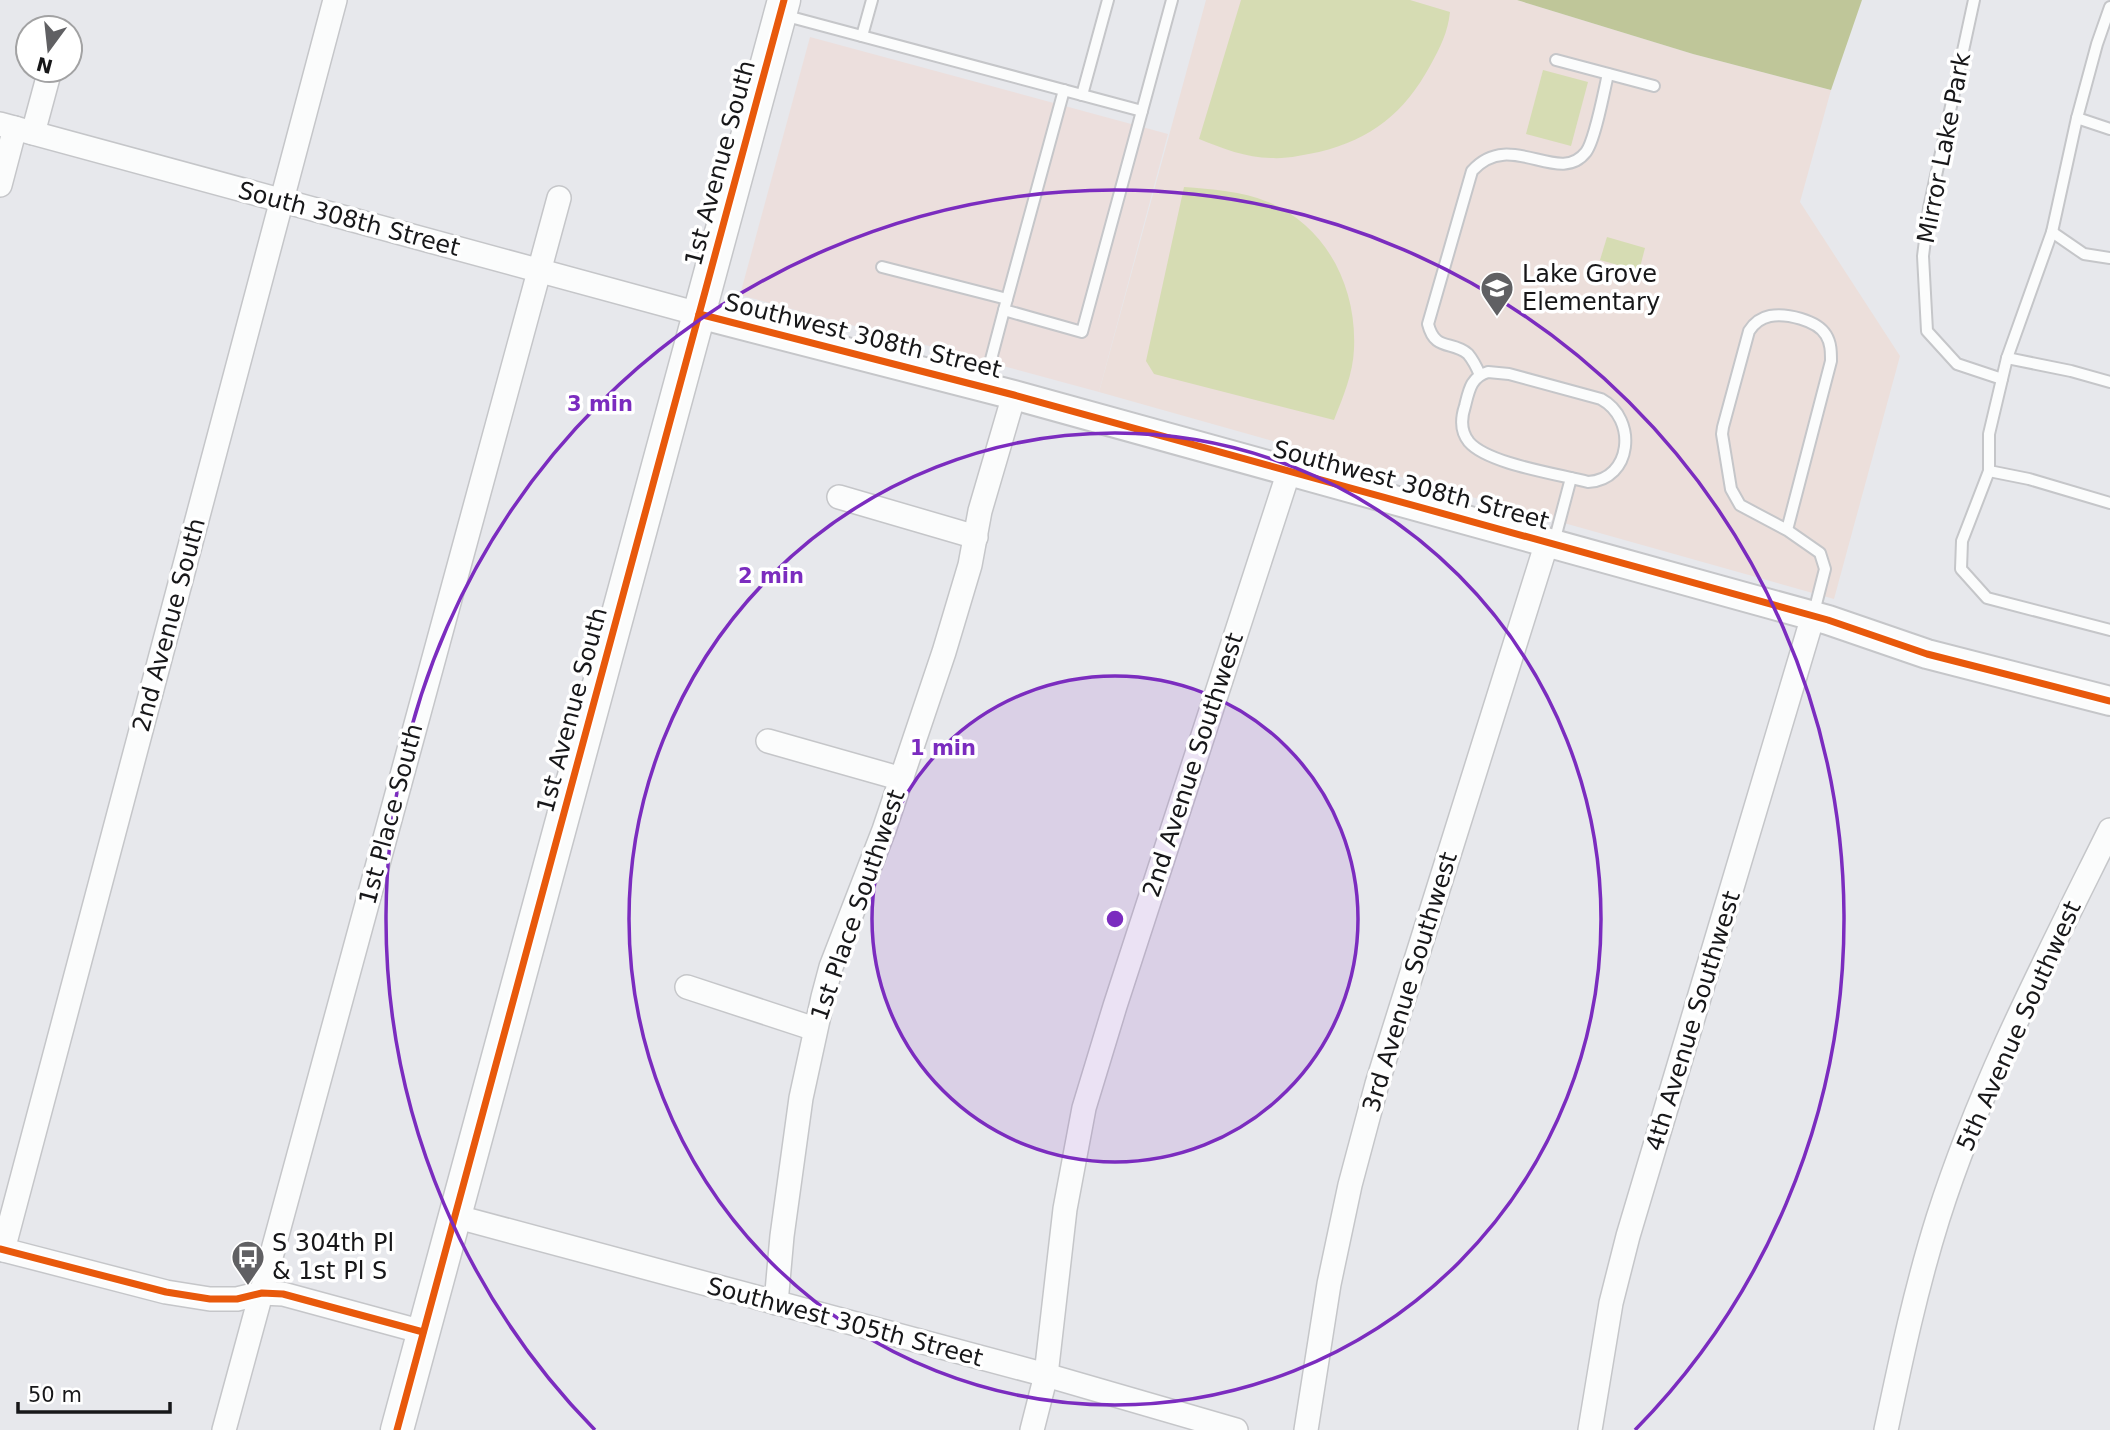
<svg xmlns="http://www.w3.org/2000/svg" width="2110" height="1430" font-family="'DejaVu Sans',sans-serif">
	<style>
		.commercial { fill: #ecdfdd }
		.education { fill: #ecdfdb }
		.green { fill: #d6dcb3 }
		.forest { fill: #bfc699 }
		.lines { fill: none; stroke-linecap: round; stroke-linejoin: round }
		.service-casing { stroke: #c5c6c9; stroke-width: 14 }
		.minor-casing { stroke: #c5c6c9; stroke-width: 26 }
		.tertiary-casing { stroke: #c5c6c9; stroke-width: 32 }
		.secondary-casing { stroke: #c5c6c9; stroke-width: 35 }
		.service { stroke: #fbfcfc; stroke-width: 10 }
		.minor { stroke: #fbfcfc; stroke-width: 23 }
		.tertiary { stroke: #fbfcfc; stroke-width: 28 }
		.secondary { stroke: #fbfcfc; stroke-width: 32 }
		.cycleway-casing { stroke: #fff; stroke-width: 11 }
		.cycleway { stroke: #e8590c; stroke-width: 7 }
		.ring { fill: none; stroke: #7b2cbf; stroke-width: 3.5 }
		.labels { text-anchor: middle; stroke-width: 7; stroke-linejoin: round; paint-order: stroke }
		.street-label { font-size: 24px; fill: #171719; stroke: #fff }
		.poi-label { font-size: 24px; fill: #171719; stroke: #fff; text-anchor: start }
		.centre { fill: #7b2cbf; stroke: #fff; stroke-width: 3.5 }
		.ring-label { font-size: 21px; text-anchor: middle; font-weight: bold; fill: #7b2cbf; stroke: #fff; stroke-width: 7; stroke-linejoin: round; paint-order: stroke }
	</style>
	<rect width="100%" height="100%" fill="#e7e8ec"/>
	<path class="commercial" d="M810 37 1168 134 1099 392 740 295Z"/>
	<path class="education" d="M1206 0H1517L1693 54 1831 90 1800 202 1900 356 1834 599 1099 392Z"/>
	<g class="green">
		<path d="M1241 0H1410L1450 12C1448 32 1440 48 1430 66 1404 113 1372 139 1319 152 1304 155 1287 159 1271 158 1246 158 1222 148 1199 139Z"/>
		<path d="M1543 70 1588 82 1571 146 1526 134Z"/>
		<path d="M1184 187C1211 189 1242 191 1268 202 1326 226 1357 286 1354 349 1353 374 1343 397 1334 420L1154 374 1146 361Z"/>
		<path d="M1607 237 1645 248 1639 271 1600 260Z"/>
	</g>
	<path class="forest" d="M1517 0H1862L1831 90 1693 54Z"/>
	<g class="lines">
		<defs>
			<g id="service">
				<path d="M1974 0 1929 208 1923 256 1927 331 1957 364 2002 379"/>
				<path d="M2110 7 2097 44 2077 118 2052 232 2007 358 1989 434V471L1962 541 1961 569 1987 598 2110 630"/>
				<path d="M783 15 1142 111 1172 0"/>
				<path d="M862 36 872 0"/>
				<path d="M1556 60 1654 86"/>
				<path d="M1064 90 1004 310 1082 332 1142 111"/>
				<path d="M1082 95 1108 0"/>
				<path d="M2077 118 2110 129"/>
				<path d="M2052 232 2084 254 2110 258"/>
				<path d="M882 267 1007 299"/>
				<path d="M2007 358 2071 371 2110 382"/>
				<path d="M1488 372 1509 374 1601 399C1638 419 1632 480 1588 482 1558 474 1488 464 1469 442 1460 431 1461 418 1465 406 1469 390 1471 377 1488 372Z"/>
				<path d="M1480 375C1477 368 1473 360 1468 354 1452 340 1435 352 1428 324L1472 171C1510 128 1559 187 1586 152 1595 140 1604 91 1608 74"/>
				<path d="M984 386 1004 310"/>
				<path d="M1989 471 2029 479 2110 503"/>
				<path d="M1787 530 1831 361C1831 352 1831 343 1826 335 1817 320 1786 313 1770 316 1760 318 1754 323 1749 331L1723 427 1722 434 1731 489 1740 505 1787 530 1820 553 1825 569 1813 616"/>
				<path d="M1554 542 1571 478"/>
			</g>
			<g id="minor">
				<path d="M0 124 699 314"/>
				<path d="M33 133 50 70"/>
				<path d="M0 185 15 128"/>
				<path d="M839 497 976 537"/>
				<path d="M768 741 902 779"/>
				<path d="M687 987 815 1029"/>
				<path d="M454 1216 1046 1375 1236 1430"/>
				<path d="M0 1249 166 1292 210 1299H237L262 1293 283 1294 423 1332"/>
				<path d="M3 1250 335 0"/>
				<path d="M776 1303 782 1236 801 1098 823 997 831 967 884 830 944 652 970 565 980 511 1014 395"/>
				<path d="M224 1430 559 198"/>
				<path d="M1032 1430 1046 1375 1065 1209 1084 1108 1115 1006 1289 471"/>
				<path d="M1306 1430 1329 1284 1350 1185 1377 1084 1547 542"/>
				<path d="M1590 1430 1611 1303 1628 1236 1813 616"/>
				<path d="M1886 1430C1901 1359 1916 1288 1938 1218 1981 1083 2047 957 2110 830"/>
			</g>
			<path id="tertiary" d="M699 314 1014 395 1828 620 1927 654 2110 701"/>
			<path id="secondary" d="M397 1430 784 0"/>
		</defs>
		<use href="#service" class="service-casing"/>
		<use href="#minor" class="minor-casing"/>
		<use href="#tertiary" class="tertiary-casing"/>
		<use href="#secondary" class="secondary-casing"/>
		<use href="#service" class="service"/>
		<use href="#minor" class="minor"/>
		<use href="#tertiary" class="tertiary"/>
		<use href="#secondary" class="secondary"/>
		<defs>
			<g id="cycleway">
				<path d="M699 314 1014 395 1828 620 1927 654 2110 701"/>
				<path d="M0 1249 166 1292 210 1299H237L262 1293 283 1294 423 1332"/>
				<path d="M397 1430 784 0"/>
			</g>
		</defs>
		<use href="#cycleway" class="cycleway-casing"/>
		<use href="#cycleway" class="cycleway"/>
	</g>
	<circle cx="1115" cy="919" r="243" fill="#7b2cbf" fill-opacity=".12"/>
	<g class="ring">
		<circle cx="1115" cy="919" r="243"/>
		<circle cx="1115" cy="919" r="486"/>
		<path d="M595 1430A729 729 0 1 1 1635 1430"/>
	</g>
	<defs>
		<symbol id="school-pin" viewBox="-11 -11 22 30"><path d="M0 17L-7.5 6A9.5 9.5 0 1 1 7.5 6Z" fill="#606063" stroke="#fff"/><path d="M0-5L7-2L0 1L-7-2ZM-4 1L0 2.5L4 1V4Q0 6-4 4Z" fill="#fff"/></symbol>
		<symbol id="bus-pin" viewBox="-11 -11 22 30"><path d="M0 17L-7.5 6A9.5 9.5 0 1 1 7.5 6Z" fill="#606063" stroke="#fff"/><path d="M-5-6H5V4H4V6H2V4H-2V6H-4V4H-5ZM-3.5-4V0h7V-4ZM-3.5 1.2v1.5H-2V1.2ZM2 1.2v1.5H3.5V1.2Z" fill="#fff"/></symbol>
	</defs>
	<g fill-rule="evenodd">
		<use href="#school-pin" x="1478" y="269" width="38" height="52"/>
		<use href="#bus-pin" x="229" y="1238" width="38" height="52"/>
	</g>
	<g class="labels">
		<g class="street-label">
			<text transform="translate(1944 148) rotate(-79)" y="8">Mirror Lake Park</text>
			<text transform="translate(720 163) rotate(-75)" y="8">1st Avenue South</text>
			<text transform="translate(349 219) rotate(15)" y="8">South 308th Street</text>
			<text transform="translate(863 336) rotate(14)" y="8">Southwest 308th Street</text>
			<text transform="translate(1411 485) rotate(15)" y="8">Southwest 308th Street</text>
			<text transform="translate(169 625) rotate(-75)" y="8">2nd Avenue South</text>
			<text transform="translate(572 710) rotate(-75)" y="8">1st Avenue South</text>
			<text transform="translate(1193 765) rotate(-72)" y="8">2nd Avenue Southwest</text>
			<text transform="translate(391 814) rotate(-75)" y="8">1st Place South</text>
			<text transform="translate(858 905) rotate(-71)" y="8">1st Place Southwest</text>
			<text transform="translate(1410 982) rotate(-73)" y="8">3rd Avenue Southwest</text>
			<text transform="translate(1693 1021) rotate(-73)" y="8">4th Avenue Southwest</text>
			<text transform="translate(2019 1026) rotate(-66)" y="8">5th Avenue Southwest</text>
			<text transform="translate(845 1322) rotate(15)" y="8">Southwest 305th Street</text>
		</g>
		<g class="poi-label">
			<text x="1522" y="282">Lake Grove<tspan x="1522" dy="28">Elementary</tspan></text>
			<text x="272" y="1251">S 304th Pl<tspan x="272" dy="28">&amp; 1st Pl S</tspan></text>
		</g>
	</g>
	<circle cx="1115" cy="919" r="10" class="centre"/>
	<g class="ring-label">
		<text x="600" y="411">3 min</text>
		<text x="771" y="583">2 min</text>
		<text x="943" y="755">1 min</text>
	</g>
	<g transform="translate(49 49) rotate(195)"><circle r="33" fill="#ffffff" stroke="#a2a2a3" stroke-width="2"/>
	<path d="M0-5L12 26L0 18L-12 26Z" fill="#606063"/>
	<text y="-10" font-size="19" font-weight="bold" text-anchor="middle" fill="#171719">N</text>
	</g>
	<path d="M18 1402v10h152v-10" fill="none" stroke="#171719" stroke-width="3.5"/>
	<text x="28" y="1402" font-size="21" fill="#171719" stroke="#ffffff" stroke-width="5" paint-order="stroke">50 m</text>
</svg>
